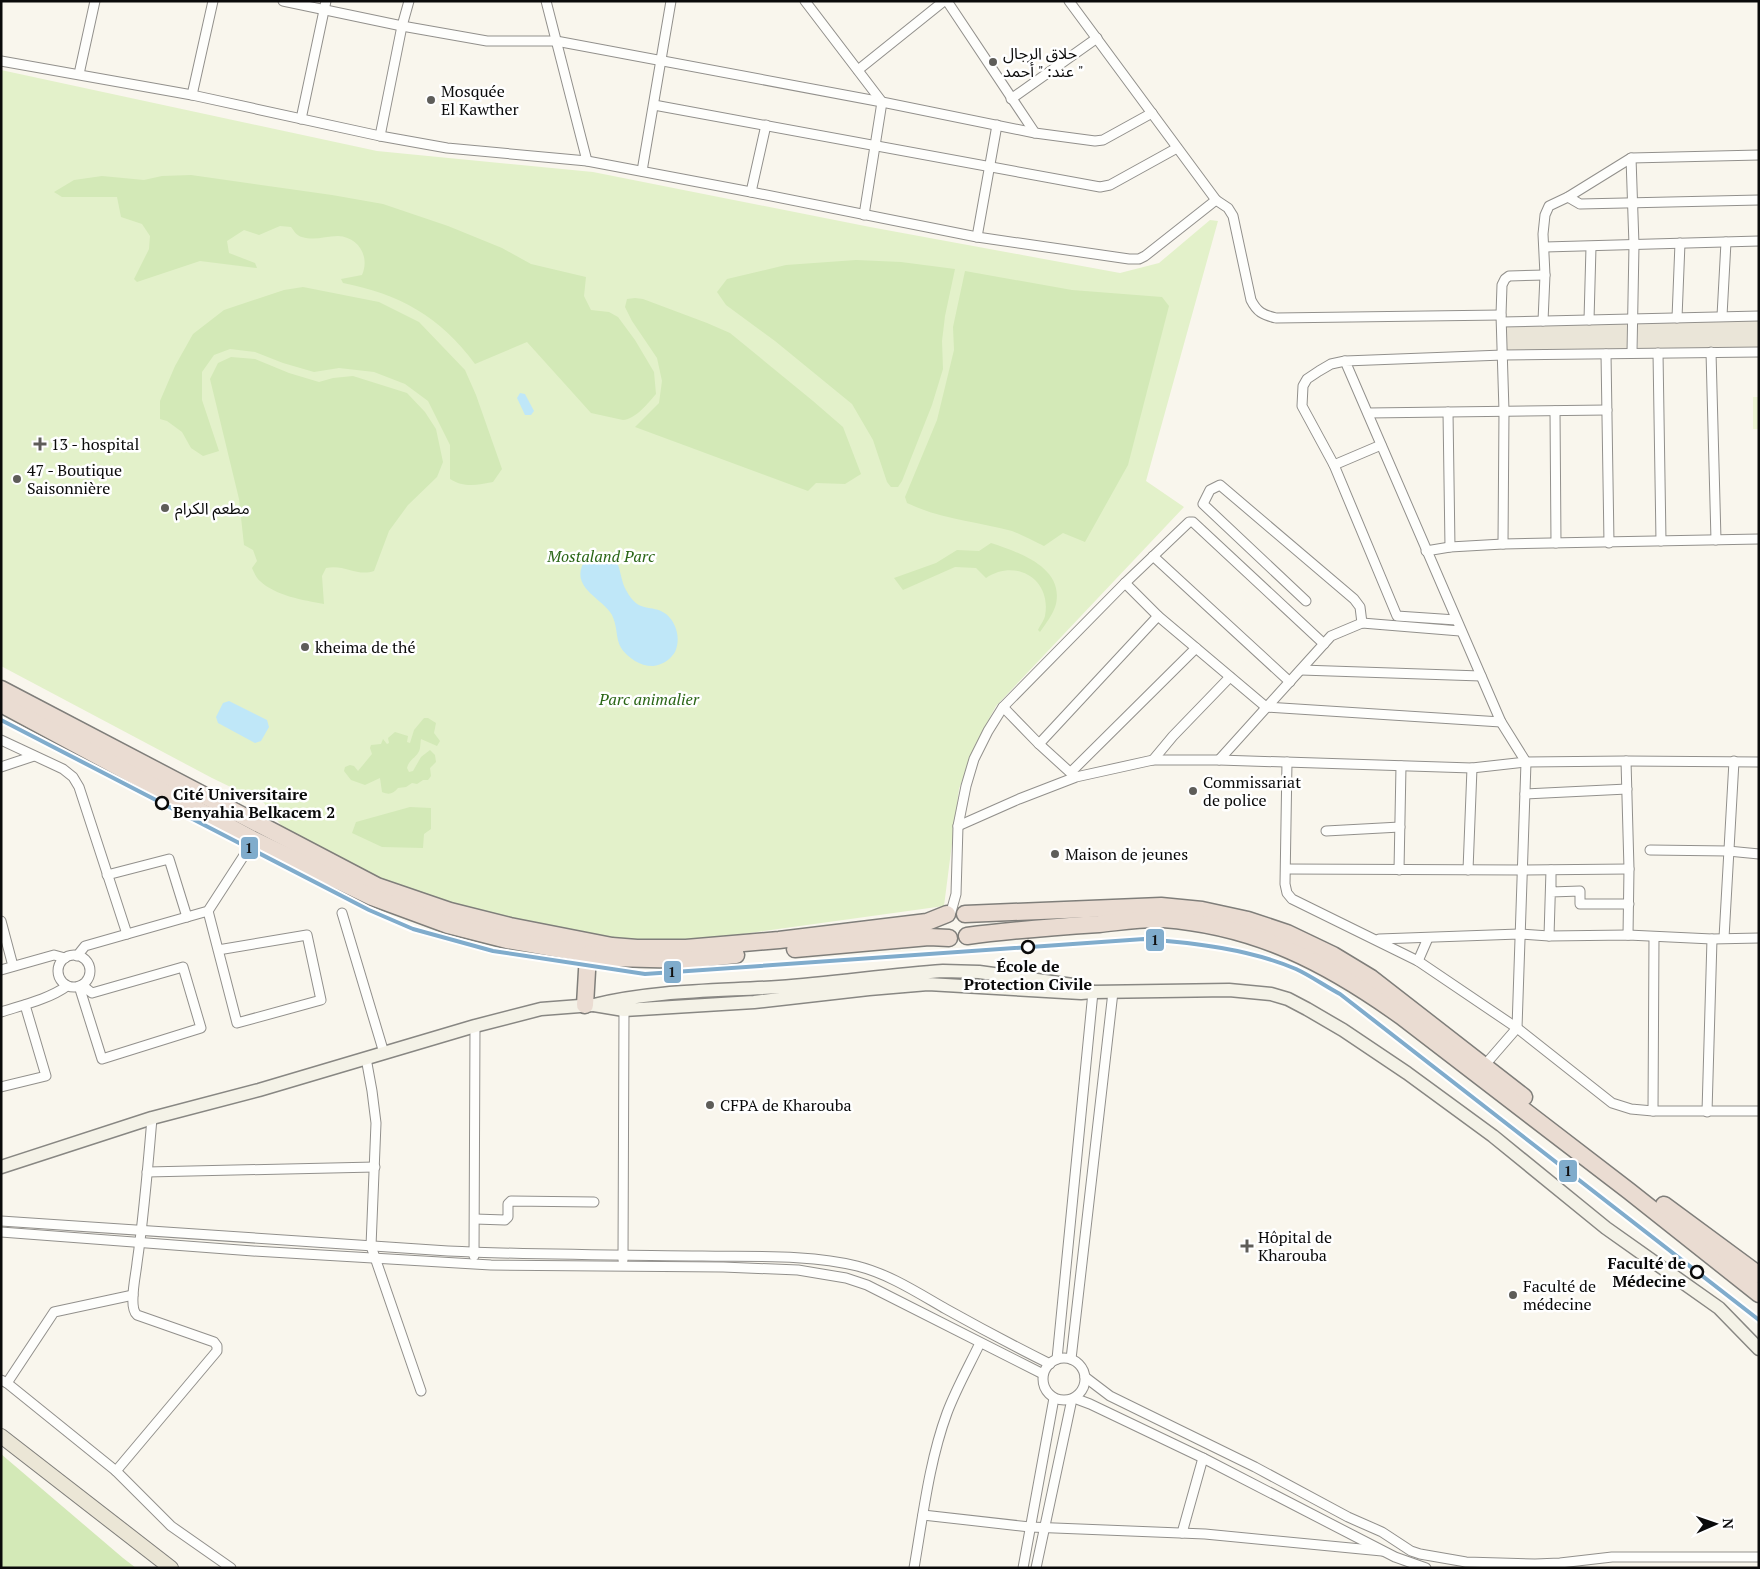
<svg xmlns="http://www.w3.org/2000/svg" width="1760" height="1569" font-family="'PT Serif','Noto Sans Arabic',serif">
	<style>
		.green { fill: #e3f1ca }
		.forest { fill: #d3e9b7 }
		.pitch { fill: #edf4d4 }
		.plaza { fill: #eae5d8 }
		.water { fill: #bfe7f8 }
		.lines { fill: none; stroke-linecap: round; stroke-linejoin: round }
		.street-casing { stroke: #92908c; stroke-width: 11 }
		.secondary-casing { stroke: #888783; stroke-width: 15 }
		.primary-casing { stroke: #7f7e7a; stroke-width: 16 }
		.highway-casing { stroke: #7f7e7a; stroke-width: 19 }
		.street { stroke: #fefefc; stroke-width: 9 }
		.secondary { stroke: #f4f2e7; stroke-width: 12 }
		.primary { stroke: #ebe6d6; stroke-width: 14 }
		.highway { stroke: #eadcd2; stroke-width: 16 }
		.tram-1-casing { stroke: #fff; stroke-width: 8 }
		.tram-1 { stroke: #80accc; stroke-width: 4 }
		.poi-dot { fill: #5e5d59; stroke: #fff; stroke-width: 2 }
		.stop-dot { fill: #fff; stroke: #0a0a0a; stroke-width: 2.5 }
		.labels { text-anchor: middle; stroke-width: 5; stroke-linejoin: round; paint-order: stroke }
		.poi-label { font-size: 16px; fill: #0a0a0a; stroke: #fff; text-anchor: start }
		.park-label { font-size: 16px; font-style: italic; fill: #2a6616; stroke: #fff }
		.stop-label { font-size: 16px; font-weight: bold; fill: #0a0a0a; stroke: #fff; text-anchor: start }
		.line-badge { stroke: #fff; stroke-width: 2 }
		.pale-badge-label { font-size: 14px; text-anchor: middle; font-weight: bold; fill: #111 }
	</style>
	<rect width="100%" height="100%" fill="#f9f6ed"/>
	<path class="green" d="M1 70 377 151 593 172 870 227 1120 273 1159 263 1210 220 1218 221 1146 481 1184 507 996 706 975 745 959 789 944 906 728 936 673 940 633 939 595 936 437 903 379 881 286 832 264 803 212 778 1 666Z"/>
	<g class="forest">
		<path d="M191 175 332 195 383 204 448 226 502 248 531 264 586 277 584 296 591 310 609 312 618 317 635 340 654 372 656 394C648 403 636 419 623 420L591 413 527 342 475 364C440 316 399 294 343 283L341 279 362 275C370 257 359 237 338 236 325 236 315 241 302 237 297 236 294 231 291 227L280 226 259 235 244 230 227 241 229 253 255 263 257 268 200 261 137 282 134 279 149 249 150 236 142 224 121 217 117 197H62L54 192 74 180 102 176 144 180 162 176Z"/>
		<path d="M856 260 901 262 955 269 945 316 942 341 943 369 932 405 902 481 898 487H891L887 482 873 440 852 404 775 341 726 305 717 292 727 279 786 265Z"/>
		<path d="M965 271 1072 290 1162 297 1169 306 1128 465 1085 542 1063 533 1044 546C1033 541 1023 535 1012 531 975 521 943 520 907 503L905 497 937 420 954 350 953 327Z"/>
		<path d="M303 287 379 302 419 322 465 370 476 395 502 469 493 482C478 485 464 488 450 479V445L428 401 405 384 374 372 339 368 314 372 283 363 255 352 230 349 214 355 202 372V400L219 451 203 456 191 448 182 432 167 421 160 419V401L175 366 193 334 224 310 284 290Z"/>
		<path d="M635 298 643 299 707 323 730 333 813 401 843 427 861 474 845 484 816 483 808 491 635 427 659 403 662 381 657 358 632 321 625 307 627 299Z"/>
		<path d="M231 357 255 359 289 373 319 382 333 378 353 376 407 393 425 412 436 429 443 462 437 477 408 505 389 531 374 571C357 577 345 564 326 568L322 576 324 604C303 600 276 596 260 581 256 578 254 572 252 568L257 561 253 550 244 545 239 499 210 379 218 363Z"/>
		<path d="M991 543C1018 552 1064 567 1056 604 1053 615 1046 623 1040 632L1038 630C1040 625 1044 621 1045 616 1052 579 1016 558 986 578L976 568 955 567 903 590 894 578 936 563 957 550 979 551Z"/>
		<path d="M424 718H428L436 723 434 733 440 741 437 746 421 739C420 744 421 749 418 753 414 759 409 760 407 768L409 772 413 771 421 757 430 750 435 755 436 762 430 768 431 776 428 780H423L417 784 412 783 406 787 398 788C393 794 389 795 382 792L380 778 365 785 351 780 344 771 345 767 350 765 354 766 358 771 372 754 370 748 371 745 381 744 383 739 387 744 389 743 388 738 395 732 408 736 407 742 410 743 414 730Z"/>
		<path d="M410 807 431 808V829L424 834 423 848 382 847 352 833 356 822Z"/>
		<path d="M1 1454 123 1558 136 1568H1Z"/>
	</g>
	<rect class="pitch" x="1753" y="397" width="6" height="32"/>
	<g class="plaza">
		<path d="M1759 320V349L1638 350V322Z"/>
		<path d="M1628 323V350L1506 352V325Z"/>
	</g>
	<g class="water">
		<path d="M520 393 525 394 534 411 531 415H525L517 398Z"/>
		<path d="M596 554C624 552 617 574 626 590 639 615 651 603 666 614 677 623 681 640 675 652 670 660 662 665 653 666 646 666 640 664 635 661 611 645 621 635 612 615 603 599 573 589 582 566 585 560 589 557 596 554Z"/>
		<path d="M229 701 267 720 269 727 261 741 255 743 218 723 216 717 223 703Z"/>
	</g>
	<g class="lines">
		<defs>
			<g id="street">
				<path d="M283 1 402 26 487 41H556L882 102 1035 133 1095 141 1103 140 1152 113"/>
				<path d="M546 1 587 161"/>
				<path d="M805 1 882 102 864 215"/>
				<path d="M947 1 1035 133"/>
				<path d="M1 61 192 95 380 136 447 148 587 161 751 192 977 237 1129 259H1139L1145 256 1216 200 1069 1"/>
				<path d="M858 70 944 1"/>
				<path d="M79 74 95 1"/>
				<path d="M192 95 213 1"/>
				<path d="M1011 99 1097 38"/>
				<path d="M654 105 1100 187 1110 185 1177 148"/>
				<path d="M301 119 326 1"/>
				<path d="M380 136 402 26 409 1"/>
				<path d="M1631 158 1634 245 1632 353"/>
				<path d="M642 171 671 1"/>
				<path d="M751 192 766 125"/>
				<path d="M1568 197 1580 204 1759 200"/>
				<path d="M1216 200 1228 208 1233 216 1251 300C1257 312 1263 315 1276 318L1501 315"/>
				<path d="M977 237 997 125"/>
				<path d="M1545 247 1759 241"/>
				<path d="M1722 316 1726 242"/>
				<path d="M1677 318 1680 243"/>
				<path d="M1589 320 1591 247"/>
				<path d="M1543 321 1545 275 1543 234 1545 215 1549 206 1568 197 1631 158 1759 155"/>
				<path d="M1502 322 1759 316"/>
				<path d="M1711 352 1716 540"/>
				<path d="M1658 353 1661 541"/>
				<path d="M1606 354 1609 543"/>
				<path d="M1555 411 1556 543"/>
				<path d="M1448 412 1450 547"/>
				<path d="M1368 413 1607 410"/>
				<path d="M1381 445 1334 465 1397 616 1456 620"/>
				<path d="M1334 465 1302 406 1303 386 1307 379 1319 371 1331 364 1345 361"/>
				<path d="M1503 544 1504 411 1501 315 1502 285 1505 279 1509 276 1545 275"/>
				<path d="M1426 551 1450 547 1503 544 1759 539"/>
				<path d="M1153 556 1290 682"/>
				<path d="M1125 583 1158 616 1266 707 1501 722"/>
				<path d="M1306 601 1203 504 1210 490 1220 485 1354 599 1360 607 1362 623"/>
				<path d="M1301 670 1481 676"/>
				<path d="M1003 707 1039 744 1073 775"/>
				<path d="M1 740 63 769 73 777 79 787 127 934"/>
				<path d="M1039 744 1158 616"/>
				<path d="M1153 760 1173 736 1230 677"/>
				<path d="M1219 760 1331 636 1362 623 1460 631"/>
				<path d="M1626 761 1629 869 1628 935"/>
				<path d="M1287 762 1285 884 1287 893 1292 899 1418 961 1517 1028 1612 1103 1631 1109 1653 1111H1759"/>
				<path d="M1 767 34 756"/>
				<path d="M1071 772 1196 648"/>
				<path d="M1525 794 1627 789"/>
				<path d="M958 826 1019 799 1076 777 1153 760H1219L1472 768 1526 762 1626 761 1759 762"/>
				<path d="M1326 831 1400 827"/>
				<path d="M1650 850 1728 851 1759 854"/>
				<path d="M1286 869 1522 870 1629 869"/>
				<path d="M1399 870 1401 766"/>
				<path d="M1468 870 1472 768"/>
				<path d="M107 875 169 859 187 917"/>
				<path d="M208 911 237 1023 321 1000 307 935 218 950"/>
				<path d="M951 912 956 894 958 826 966 786 974 759 988 731 1003 707 1125 583 1189 522H1193L1324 644"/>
				<path d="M342 913 384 1053"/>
				<path d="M1 921 13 966"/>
				<path d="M1549 936 1551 870V892L1580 891V904H1629"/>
				<path d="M1724 938 1734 761"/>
				<path d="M1379 939 1519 934 1549 936 1628 935 1712 939 1759 938"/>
				<circle cx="74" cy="971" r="16"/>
				<path d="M77 956 85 946 208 911 254 840"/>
				<path d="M1418 961 1428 938"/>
				<path d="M1 970 54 955 65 958"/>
				<path d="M79 986 102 1059 201 1028 183 967 92 993 82 985"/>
				<path d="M1 1012C23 1005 49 999 67 986"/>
				<path d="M366 1058 372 1091 376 1123 371 1246 421 1391"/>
				<path d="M1484 1066 1517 1028 1526 762 1501 722 1345 361 1503 355 1759 352"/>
				<path d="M1 1087 46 1076 25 1005"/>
				<path d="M1653 1111 1654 937"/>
				<path d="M1707 1112 1712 939"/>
				<path d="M147 1172 375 1167"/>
				<path d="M475 1219 505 1220 508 1217V1204L511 1201 594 1202"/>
				<path d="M1 1221 448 1251C533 1255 618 1255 702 1256 751 1257 810 1254 857 1266 889 1274 918 1293 946 1309 980 1328 1014 1346 1050 1364"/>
				<path d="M1 1232 253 1251 491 1265 723 1267 798 1270 846 1278 867 1285 1043 1374"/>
				<path d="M474 1256 475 1026"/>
				<path d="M623 1260 624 1010"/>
				<circle cx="1064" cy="1379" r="21"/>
				<path d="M1057 1359 1093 992"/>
				<path d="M1071 1359 1113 992"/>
				<path d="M1085 1377 1110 1396 1255 1467 1348 1517 1382 1532 1411 1551 1420 1554 1466 1562 1535 1564 1560 1563 1612 1557H1759"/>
				<path d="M1 1380 7 1383 116 1471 171 1526 231 1568"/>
				<path d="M7 1383 54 1312 133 1295"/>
				<path d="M1074 1398 1090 1404 1203 1458 1395 1557 1426 1568"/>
				<path d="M116 1471 217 1351V1346L214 1342 137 1315C128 1307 136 1275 137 1263 144 1215 148 1166 152 1118"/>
				<path d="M923 1515 1030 1527 1205 1534 1382 1551"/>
				<path d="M1182 1533 1203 1458"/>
				<path d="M914 1568C923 1516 929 1462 947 1413 956 1389 969 1366 980 1343"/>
				<path d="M1023 1568 1054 1398"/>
				<path d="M1036 1568 1072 1399"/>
			</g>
			<g id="secondary">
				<path d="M943 971 979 972 1073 985 1093 992 1081 993 928 984 869 989 754 1002 624 1010 594 1005C654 990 718 991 779 987 834 983 888 975 943 971Z"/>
				<path d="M1093 992 1229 990 1271 994 1288 999 1307 1009 1343 1030 1407 1073 1493 1136 1606 1228 1719 1308 1759 1349"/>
				<path d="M1 1167 152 1118 259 1090 475 1026 541 1009 593 1005"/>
			</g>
			<path id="primary" d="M1 1436 171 1568"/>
			<g id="highway">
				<path d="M1 689 377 886 450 911 510 926 612 946 637 948H686L779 940 927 922 947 914"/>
				<path d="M1 704 254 840 372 897 448 925 507 940 611 958 688 960 736 955"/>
				<path d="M965 914 1161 906 1202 910 1248 920 1287 933 1333 955 1371 978 1524 1097"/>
				<path d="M967 936C1010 930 1054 927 1099 924 1119 922 1142 918 1163 919 1256 926 1327 963 1401 1016L1629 1191 1759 1294"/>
				<path d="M795 949 929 937 949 938"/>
				<path d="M585 1005 588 954"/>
				<path d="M1664 1205 1759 1275"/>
			</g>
		</defs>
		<use href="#street" class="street-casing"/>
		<use href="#secondary" class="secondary-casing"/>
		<use href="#primary" class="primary-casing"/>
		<use href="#highway" class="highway-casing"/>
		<use href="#street" class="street"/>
		<use href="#secondary" class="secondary"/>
		<use href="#primary" class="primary"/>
		<use href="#highway" class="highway"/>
		<defs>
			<path id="tram-1" d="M1 720 369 910 413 929 493 951 645 974 1144 939C1195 943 1249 949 1296 969 1311 976 1325 986 1340 994L1759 1320"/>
		</defs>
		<use href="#tram-1" class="tram-1-casing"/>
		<use href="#tram-1" class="tram-1"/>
	</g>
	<g class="poi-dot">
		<circle cx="993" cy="62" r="5"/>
		<circle cx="431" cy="100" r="5"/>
		<path d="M37.5 436.5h5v5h5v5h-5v5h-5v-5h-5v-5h5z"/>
		<circle cx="17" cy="479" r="5"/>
		<circle cx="165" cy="508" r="5"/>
		<circle cx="305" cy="647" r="5"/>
		<circle cx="1193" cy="791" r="5"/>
		<circle cx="1055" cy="854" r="5"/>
		<circle cx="710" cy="1105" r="5"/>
		<path d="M1244.5 1238.5h5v5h5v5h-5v5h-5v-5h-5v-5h5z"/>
		<circle cx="1513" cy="1295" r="5"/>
	</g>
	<g class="stop-dot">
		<circle cx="162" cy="803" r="6"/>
		<circle cx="1028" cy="947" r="6"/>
		<circle cx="1697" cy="1272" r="6"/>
	</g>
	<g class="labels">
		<g class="poi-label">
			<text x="1003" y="59">حلاق الرجال<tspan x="1003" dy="18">عند: " أحمد "</tspan></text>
			<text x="441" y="97">Mosquée<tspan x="441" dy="18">El Kawther</tspan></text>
			<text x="51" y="450">13 - hospital</text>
			<text x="27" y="476">47 - Boutique<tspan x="27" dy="18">Saisonnière</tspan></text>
			<text x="175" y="514">مطعم الكرام</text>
			<text x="315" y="653">kheima de thé</text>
			<text x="1203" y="788">Commissariat<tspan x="1203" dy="18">de police</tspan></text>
			<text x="1065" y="860">Maison de jeunes</text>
			<text x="720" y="1111">CFPA de Kharouba</text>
			<text x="1258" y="1243">Hôpital de<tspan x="1258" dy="18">Kharouba</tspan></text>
			<text x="1523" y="1292">Faculté de<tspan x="1523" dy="18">médecine</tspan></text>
		</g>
		<g class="park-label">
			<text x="601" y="562">Mostaland Parc</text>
			<text x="649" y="705">Parc animalier</text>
		</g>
		<g class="stop-label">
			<text x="173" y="800">Cité Universitaire<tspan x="173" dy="18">Benyahia Belkacem 2</tspan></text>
			<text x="1028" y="972" text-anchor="middle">École de<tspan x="1028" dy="18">Protection Civile</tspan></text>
			<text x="1686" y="1269" text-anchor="end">Faculté de<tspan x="1686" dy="18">Médecine</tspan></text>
		</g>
	</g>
	<g class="line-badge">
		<rect x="240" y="836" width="19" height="24" rx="5" fill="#80accc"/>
		<rect x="1145" y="928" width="20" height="24" rx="5" fill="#80accc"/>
		<rect x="663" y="960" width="19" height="24" rx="5" fill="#80accc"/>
		<rect x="1558" y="1159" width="20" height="24" rx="5" fill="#80accc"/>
	</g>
	<g class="pale-badge-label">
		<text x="249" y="853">1</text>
		<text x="1155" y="945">1</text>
		<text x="672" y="977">1</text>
		<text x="1568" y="1176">1</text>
	</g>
	<rect width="1760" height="1569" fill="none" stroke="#0a0a0a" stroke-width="5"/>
	<g transform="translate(1715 1524) rotate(88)" stroke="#ffffff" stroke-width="4" paint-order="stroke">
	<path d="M0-4L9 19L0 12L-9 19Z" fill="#0a0a0a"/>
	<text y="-8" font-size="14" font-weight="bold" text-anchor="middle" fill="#0a0a0a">N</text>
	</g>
</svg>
